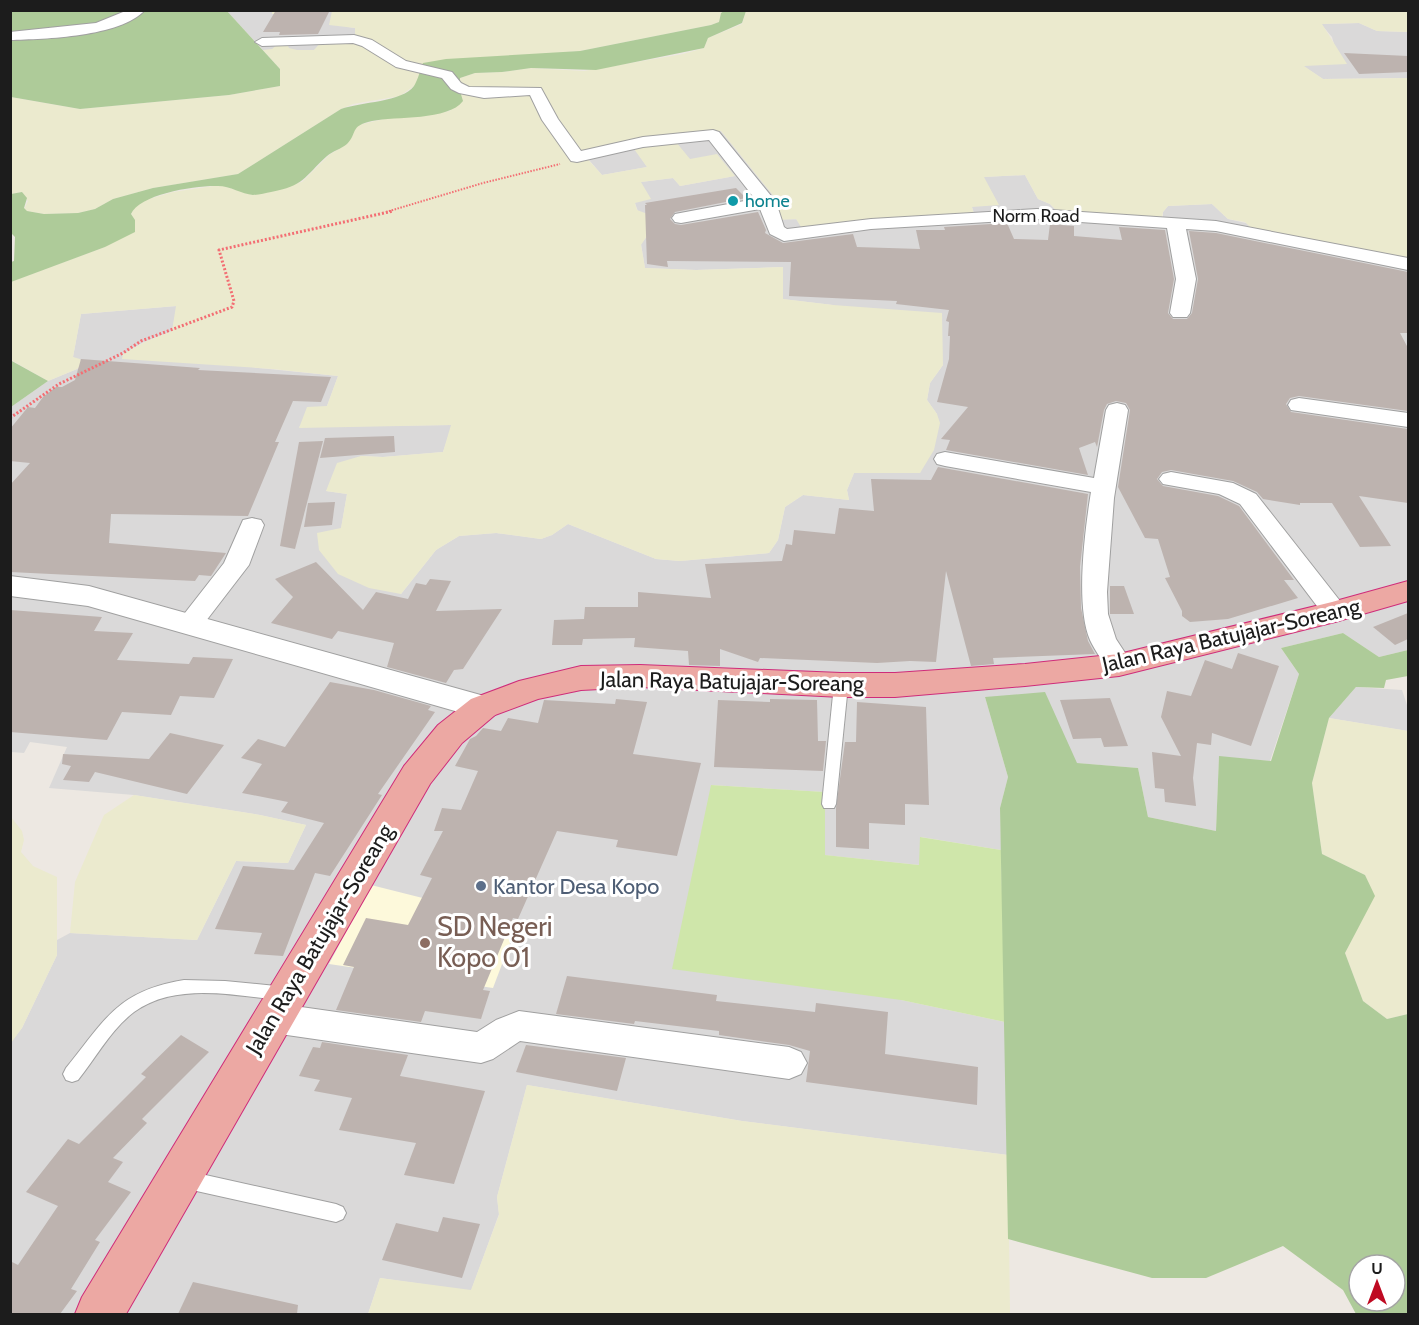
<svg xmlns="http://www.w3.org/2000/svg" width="1419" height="1325" font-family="Cabin,sans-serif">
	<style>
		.residential { fill: #dad9d9 }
		.education { fill: #fdf9db }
		.farmland { fill: #ebeace }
		.grass { fill: #cfe6aa }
		.forest { fill: #aecb99; fill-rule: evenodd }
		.building { fill: #bdb3af }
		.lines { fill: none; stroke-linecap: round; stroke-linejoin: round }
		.service-casing { stroke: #a0a0a0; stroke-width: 2 }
		.minor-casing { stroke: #a0a0a0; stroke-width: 2 }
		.tertiary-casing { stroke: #a0a0a0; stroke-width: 2 }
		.trunk-casing { stroke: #cf2c7a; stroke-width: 2 }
		.path-far1 { stroke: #f36e73; stroke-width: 2; stroke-dasharray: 1.5 1.5; stroke-linecap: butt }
		.path { stroke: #f36e73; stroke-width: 3; stroke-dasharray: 2 2; stroke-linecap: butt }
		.service { fill: #fff; fill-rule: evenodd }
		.minor { fill: #fff; fill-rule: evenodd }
		.tertiary { fill: #fff; fill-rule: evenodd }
		.trunk { fill: #eca8a3; fill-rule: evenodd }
		.culture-dot { fill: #0f9aa8; stroke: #fff; stroke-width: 2 }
		.service-dot { fill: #5c6f8a; stroke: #fff; stroke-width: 2 }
		.education-dot { fill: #8d6e63; stroke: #fff; stroke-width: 2 }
		.labels { text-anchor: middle; stroke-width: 6; stroke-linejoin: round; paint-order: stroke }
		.far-culture-label { font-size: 18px; fill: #0d838f; stroke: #fff; text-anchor: start }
		.far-street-label { font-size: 18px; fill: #1c1c1c; stroke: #fff }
		.street-label { font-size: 22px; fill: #1c1c1c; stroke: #fff }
		.service-label { font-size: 22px; fill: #4e5e75; stroke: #fff; text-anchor: start }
		.near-education-label { font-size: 27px; fill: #785e54; stroke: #fff; text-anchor: start }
	</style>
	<rect width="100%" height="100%" fill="#ede8e2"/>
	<g class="residential">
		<path d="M227 11H272V13L332 11 348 27 355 28V34L314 50H263Z"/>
		<path d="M1359 23 1377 31 1408 32V78L1323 79 1303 66 1334 44 1332 37 1321 24Z"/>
		<path d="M721 131 776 199 779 219 874 221 974 213 972 207 983 177 1025 175 1038 199 1050 204 1057 211 1163 217V212L1168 206 1212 204 1228 219 1408 260V650L1379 657 1343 633 1281 648 1299 674 1270 761 1219 757 1216 831 1148 817 1138 768 1076 763 985 697 1008 777 1000 808 1001 850 921 837 920 865 824 855 825 792 711 785 901 1000 1005 1022 1008 1155 742 1121 527 1085 497 1197 499 1214 471 1291 380 1278 368 1314H11L10 1043 22 1028 57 955V940L70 933 197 940 236 861 288 863 306 825 260 815 134 795 49 788 67 747 30 742 24 753 11 752V407L48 381 77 369 82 364 73 357 81 314 177 306 172 331 144 342 123 354 338 376 327 406 299 427 452 425 443 452 383 457 361 456 326 491 347 494 341 529 401 594 436 550 459 536 496 533 541 539 552 535 568 524 656 559 680 561 769 553 778 540 785 507 803 495 849 500 847 490 854 473H920L937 414 927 400 930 383 943 365 833 305 782 299 783 267 696 270 645 268 641 244 647 236 635 203 641 182 673 178 680 186 735 176 690 159 635 149 647 167 602 175 583 153 686 133Z"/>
		<path d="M1356 687 1402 690 1408 708V731L1329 718Z"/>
	</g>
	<path class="education" d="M371 885 518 922 493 988 329 964Z"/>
	<g class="farmland">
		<path d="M272 11H724L721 13 719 22 711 25 580 51 517 56 414 86 400 96 353 104 341 109 238 174 153 188 113 199 95 209 78 213 44 214 27 211 24 209 28 201 22 192 11 194 10 97 80 109 229 95 280 86V69L263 50 272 49 278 44H287L289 48 297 50H314L321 42 337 41 355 34V28L329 25 332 11 272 14Z"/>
		<path d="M746 11H1408V32L1377 31 1359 23 1322 24 1347 64 1304 66 1323 79 1408 78V260L1251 228 1245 222 1228 219 1212 204 1168 206 1163 212 1162 217 1057 211 1050 204 1038 199 1025 175 984 177 999 205 972 207 974 214 801 227 796 219 779 220 776 199 721 131 686 133 583 154 602 175 647 167 634 149 676 142 690 159 717 154 735 176 680 186 673 178 641 182 651 199 635 203 637 210 714 239 647 236 641 245 645 268 696 270 783 267V299L833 305 942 313 943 365 930 383 927 400 937 414 940 423 934 450 920 473H854L847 490 849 500 803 495 785 507 778 540 769 553 680 561 656 559 568 524 552 535 541 539 496 533 459 536 436 550 401 594 369 588 338 574 319 550 317 533 341 528 347 494 326 491 337 463 361 456 383 457 443 452 451 425 299 428 307 407 327 406 338 376 273 369 122 359 123 354 145 342 172 331 176 306 81 314 73 357 80 359 82 364 77 369 48 381 11 360 10 282 105 247 131 215 133 208 142 201 173 192 220 185 253 195 302 182 329 155 347 144 353 131 358 125 384 119 450 111 460 91V78L475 73 502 72 531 68 584 71 683 54 704 48 708 38 742 24Z"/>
		<path d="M1329 718 1408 731V1014L1387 1019 1363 1001 1345 953 1374 896 1365 875 1322 854 1312 783Z"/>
		<path d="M134 795 260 815 306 825 288 863 236 861 197 940 70 933 75 882 104 815Z"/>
		<path d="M11 817 22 831 24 840 21 852 33 866 57 877V955L22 1028 11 1043Z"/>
		<path d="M527 1085 742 1121 1008 1155 1010 1314H368L380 1278 471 1290 499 1215 497 1197Z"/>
	</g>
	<path class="grass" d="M711 785 825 792V855L919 865 920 837 1001 850 1005 1022 901 1000 672 969Z"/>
	<g class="forest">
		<path d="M10 11H227L280 69V86L229 95 80 109 11 97Z"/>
		<path d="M724 11H746L742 23 708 38 704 48 596 70 531 68 502 72 475 73 460 78V91L463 101C448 121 396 116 372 121 349 126 358 133 347 144 341 149 333 151 327 156 304 177 304 186 271 192 266 193 259 195 253 195 242 194 230 186 218 186 197 185 139 194 131 214L135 220V232L105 247 11 282V262L14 261 15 237 11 233V194L22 192 27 198 24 208 27 211 44 214 78 213 95 209 113 199 153 188 238 174 341 109C360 102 403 102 414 86 418 80 420 70 423 63L446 59 580 51 711 25 719 22 721 13Z"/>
		<path d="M10 360 48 381 11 407H10Z"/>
		<path d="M1343 633 1379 657 1408 650V676L1386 680 1384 688 1356 687 1329 718 1312 783 1322 854 1365 875 1375 896 1345 953 1363 1001 1387 1019 1408 1014V1314H1356L1343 1290 1283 1246 1206 1278H1152L1008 1239 1000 808 1008 777 985 697 1045 692 1077 763 1138 768 1148 817 1216 831 1219 756 1271 761 1299 674 1281 648ZM1359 1265H1395V1301H1359Z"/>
	</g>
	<g class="building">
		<path d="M276 10H330L318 34 279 35 280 32H263Z"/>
		<path d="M1344 53 1408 56V72L1359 74Z"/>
		<path d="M736 188 746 198 675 212 670 219 675 224 681 225 758 212 766 230 765 233 783 243 853 234 857 247 920 249 916 230H945L944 227 1007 223 1014 239 1048 240 1050 224 1074 226V236L1122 240 1119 227 1165 230 1174 279 1168 313 1173 319H1187L1192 313 1198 279 1189 231 1216 233 1408 272V333H1400L1408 348V411L1299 396 1290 398 1286 404 1291 412 1408 429V503L1359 496 1391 546 1360 547 1332 503H1300V505L1263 499 1257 492 1233 481 1171 470 1162 472 1157 479 1163 486 1218 496 1239 506 1294 580H1284L1298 598 1228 619 1190 622 1182 616V611L1165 578 1170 577 1158 539 1145 538 1118 487 1130 410 1126 403 1116 401 1107 404 1104 410 1097 447 1095 442 1079 448 1088 475 946 450 950 440 941 439 968 407 937 402 949 359 950 336H948L949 322 946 321 949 310 896 304 897 301 789 296 791 262 667 261 668 267 647 264 645 205H647L645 203Z"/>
		<path d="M81 359 200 368 198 370 331 377 321 402 293 401 275 442H279L248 516 111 514 109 543 226 553 211 576 199 575 195 581 10 572V485L30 463 10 461V429L28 407 35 408 43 397 56 387H62L75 380Z"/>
		<path d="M394 436 395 452 320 458 325 438Z"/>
		<path d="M323 441 295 549 280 546 299 442Z"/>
		<path d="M938 467 1088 494 1080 567 1081 608 1088 641 1095 654 993 658 994 664 971 666 946 571 936 662 910 661 877 663 760 658 758 662 720 649V666L689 665 688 651 634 647 635 638 583 639 582 645H552L554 620 584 619 585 607H638V592L711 598 705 564 782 561 786 544 792 545 794 530 835 534 839 508 874 511 871 479 931 480Z"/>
		<path d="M335 502 332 525 304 527 308 503Z"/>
		<path d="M316 562 363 610 376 592 408 599 416 583 426 585 430 579 451 581 436 611 502 609 463 669 454 670 446 683 387 667 394 643 338 631 332 639 271 623 293 597 275 579Z"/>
		<path d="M1110 586H1124L1134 614H1110Z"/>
		<path d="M10 610 102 617 94 631 133 633 117 660 189 664 193 657 233 659 214 698 180 696 171 715 122 712 107 740 10 732Z"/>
		<path d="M1408 613V639L1395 645 1373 627Z"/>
		<path d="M1238 653 1279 666 1251 746 1212 733 1211 745 1197 743 1193 778 1196 806 1165 802 1164 789 1155 788 1152 752 1181 756 1161 717 1167 691 1191 696 1205 660 1232 669Z"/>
		<path d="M330 682 374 690 431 706 428 710 435 712 378 794 382 795 330 876 315 873 283 956 254 954 262 933 215 929 243 866 294 870 324 823 281 812 288 802 242 793 262 764 241 758 258 739 285 747Z"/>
		<path d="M1110 698 1128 746 1104 747 1101 738 1073 739 1060 700Z"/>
		<path d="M616 699 647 702 633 754 701 763 677 856 616 847 618 840 557 831 518 919 513 918 483 990 490 991 481 1019 425 1011 421 1022 336 1010 354 967 343 965 366 918 408 925 432 878 420 875 443 831H434L442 808 461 810 478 771 455 766 470 739 476 736 483 728 501 731 508 718 538 723 544 700 615 704Z"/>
		<path d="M770 699 817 700 818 741H826L823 771 714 767 718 700 770 702Z"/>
		<path d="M857 702 926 707 929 805 905 804V825L869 823V849L836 847V808L845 742H856Z"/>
		<path d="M170 733 224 745 187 794 95 772 89 782 63 780 71 766 62 764 63 754 149 759Z"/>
		<path d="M567 976 717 995 716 1001 815 1012 816 1003 888 1012 885 1054 978 1067 977 1105 806 1082 810 1051 789 1045 719 1035V1031L635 1021 634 1024 556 1014Z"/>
		<path d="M181 1035 209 1052 142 1119 147 1123 113 1158 123 1162 108 1182 131 1192 95 1240 100 1242 71 1289 77 1291 60 1314H10V1261L18 1265 58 1206 26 1192 68 1139 79 1144 146 1077 141 1074Z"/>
		<path d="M322 1042 408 1055 400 1076 485 1091 454 1184 404 1175 416 1143 339 1130 352 1098 314 1091 320 1080 299 1076 313 1047 320 1048Z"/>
		<path d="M526 1045 626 1058 617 1091 516 1072Z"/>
		<path d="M443 1217 480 1224 462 1278 382 1260 396 1223 438 1232Z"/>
		<path d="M193 1282 298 1305 297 1314H178Z"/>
	</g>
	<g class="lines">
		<defs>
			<g id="service">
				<path d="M841 680 848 685 836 804 834 808H824L822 804 834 685Z"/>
				<path d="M184 980 225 981 286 987 292 989 294 994 292 999 286 1001C238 996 176 981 134 1012 111 1029 96 1058 78 1080L72 1082 66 1080 63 1074 66 1068C105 1020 117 991 184 980Z"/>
				<path d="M183 1170 336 1204 343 1207 346 1213 343 1219 336 1222 183 1188 176 1185 174 1179 176 1173Z"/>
			</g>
			<g id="minor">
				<path d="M128 10H145C120 37 45 39 10 40V32L96 23Z"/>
				<path d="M354 35 372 40 406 61 452 72 461 83 469 87 541 88 558 119 581 151 643 137 713 130 719 132 776 202 784 227 787 229 871 219 1037 209 1216 221 1408 258V270L1216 231 1186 229 1196 279 1190 313 1187 317H1173L1170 313 1176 279 1167 228 1037 219 871 229 784 241 770 234 760 209 681 223 675 222 672 218 675 214 755 199 709 140 643 147 577 162 571 161 542 120 530 95 484 98 459 93 451 89 442 78 396 67 362 46 353 43 262 46 255 42 262 38Z"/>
				<path d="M1299 398 1408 413V427L1291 410 1288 405 1291 400Z"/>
				<path d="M1117 403 1125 405 1128 410 1114 498 1107 592 1108 614 1116 639 1133 665 1129 672 1119 674 1109 672C1103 661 1095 651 1090 640 1075 606 1085 529 1091 492L945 466 937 464 934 459 937 454 945 452 1094 478 1106 410 1109 405Z"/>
				<path d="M1171 472 1233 483 1256 494 1344 606 1348 612 1344 618 1335 621 1326 618 1240 504 1219 494 1163 484 1159 479 1163 474Z"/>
				<path d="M252 518 261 520 264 525 249 565 199 630 190 633 181 630 177 624 181 618 224 563 243 520Z"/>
				<path d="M273 1003 477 1032 496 1020 519 1011 789 1047 801 1052 807 1063 801 1074 789 1079 520 1041 493 1059 481 1063 273 1033 261 1028 256 1018 261 1008Z"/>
			</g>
			<path id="tertiary" d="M10 576 89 586 495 699 500 707 495 715 483 719 88 606 10 596Z"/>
			<path id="trunk" d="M1408 581V601L1335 622 1119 676 1025 686 895 697H841L640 687 581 690 538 699 495 715 462 743 430 784 126 1314H75L82 1297 404 766 438 725 471 699 519 681 581 666 640 665 841 673H895L1025 664 1119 654 1332 602Z"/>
		</defs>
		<use href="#service" class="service-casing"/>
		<use href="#minor" class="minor-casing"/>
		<use href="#tertiary" class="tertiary-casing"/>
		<use href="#trunk" class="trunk-casing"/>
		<path class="path-far1" d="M386 212 483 183 560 164"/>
		<path class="path" d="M10 418 59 384 123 353 141 341 232 307 234 301 219 250 393 211"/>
		<use href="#service" class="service"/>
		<use href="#minor" class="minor"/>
		<use href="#tertiary" class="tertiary"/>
		<use href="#trunk" class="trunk"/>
	</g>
	<circle class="culture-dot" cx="733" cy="201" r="6"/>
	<circle class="service-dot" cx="481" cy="886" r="6"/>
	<circle class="education-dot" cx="425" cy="943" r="6"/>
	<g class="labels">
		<g class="far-culture-label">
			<text x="745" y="207">home</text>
		</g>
		<g class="far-street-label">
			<text x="1036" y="222">Norm Road</text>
		</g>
		<g class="street-label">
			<text transform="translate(1231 635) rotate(-13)" y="8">Jalan Raya Batujajar-Soreang</text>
			<text transform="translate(732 681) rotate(1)" y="8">Jalan Raya Batujajar-Soreang</text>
			<text transform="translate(319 939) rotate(-59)" y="8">Jalan Raya Batujajar-Soreang</text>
		</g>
		<g class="service-label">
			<text x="493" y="894">Kantor Desa Kopo</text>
		</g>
		<g class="near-education-label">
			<text x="437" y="936">SD Negeri<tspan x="437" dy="31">Kopo 01</tspan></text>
		</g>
	</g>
	<rect width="1419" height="1325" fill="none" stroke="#1c1c1c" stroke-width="24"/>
	<g transform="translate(1377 1283)"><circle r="28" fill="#ffffff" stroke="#a4a4a4" stroke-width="1.5"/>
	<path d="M0-4.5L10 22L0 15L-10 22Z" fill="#bf0a22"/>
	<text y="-9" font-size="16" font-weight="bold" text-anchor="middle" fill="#1c1c1c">U</text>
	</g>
</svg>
